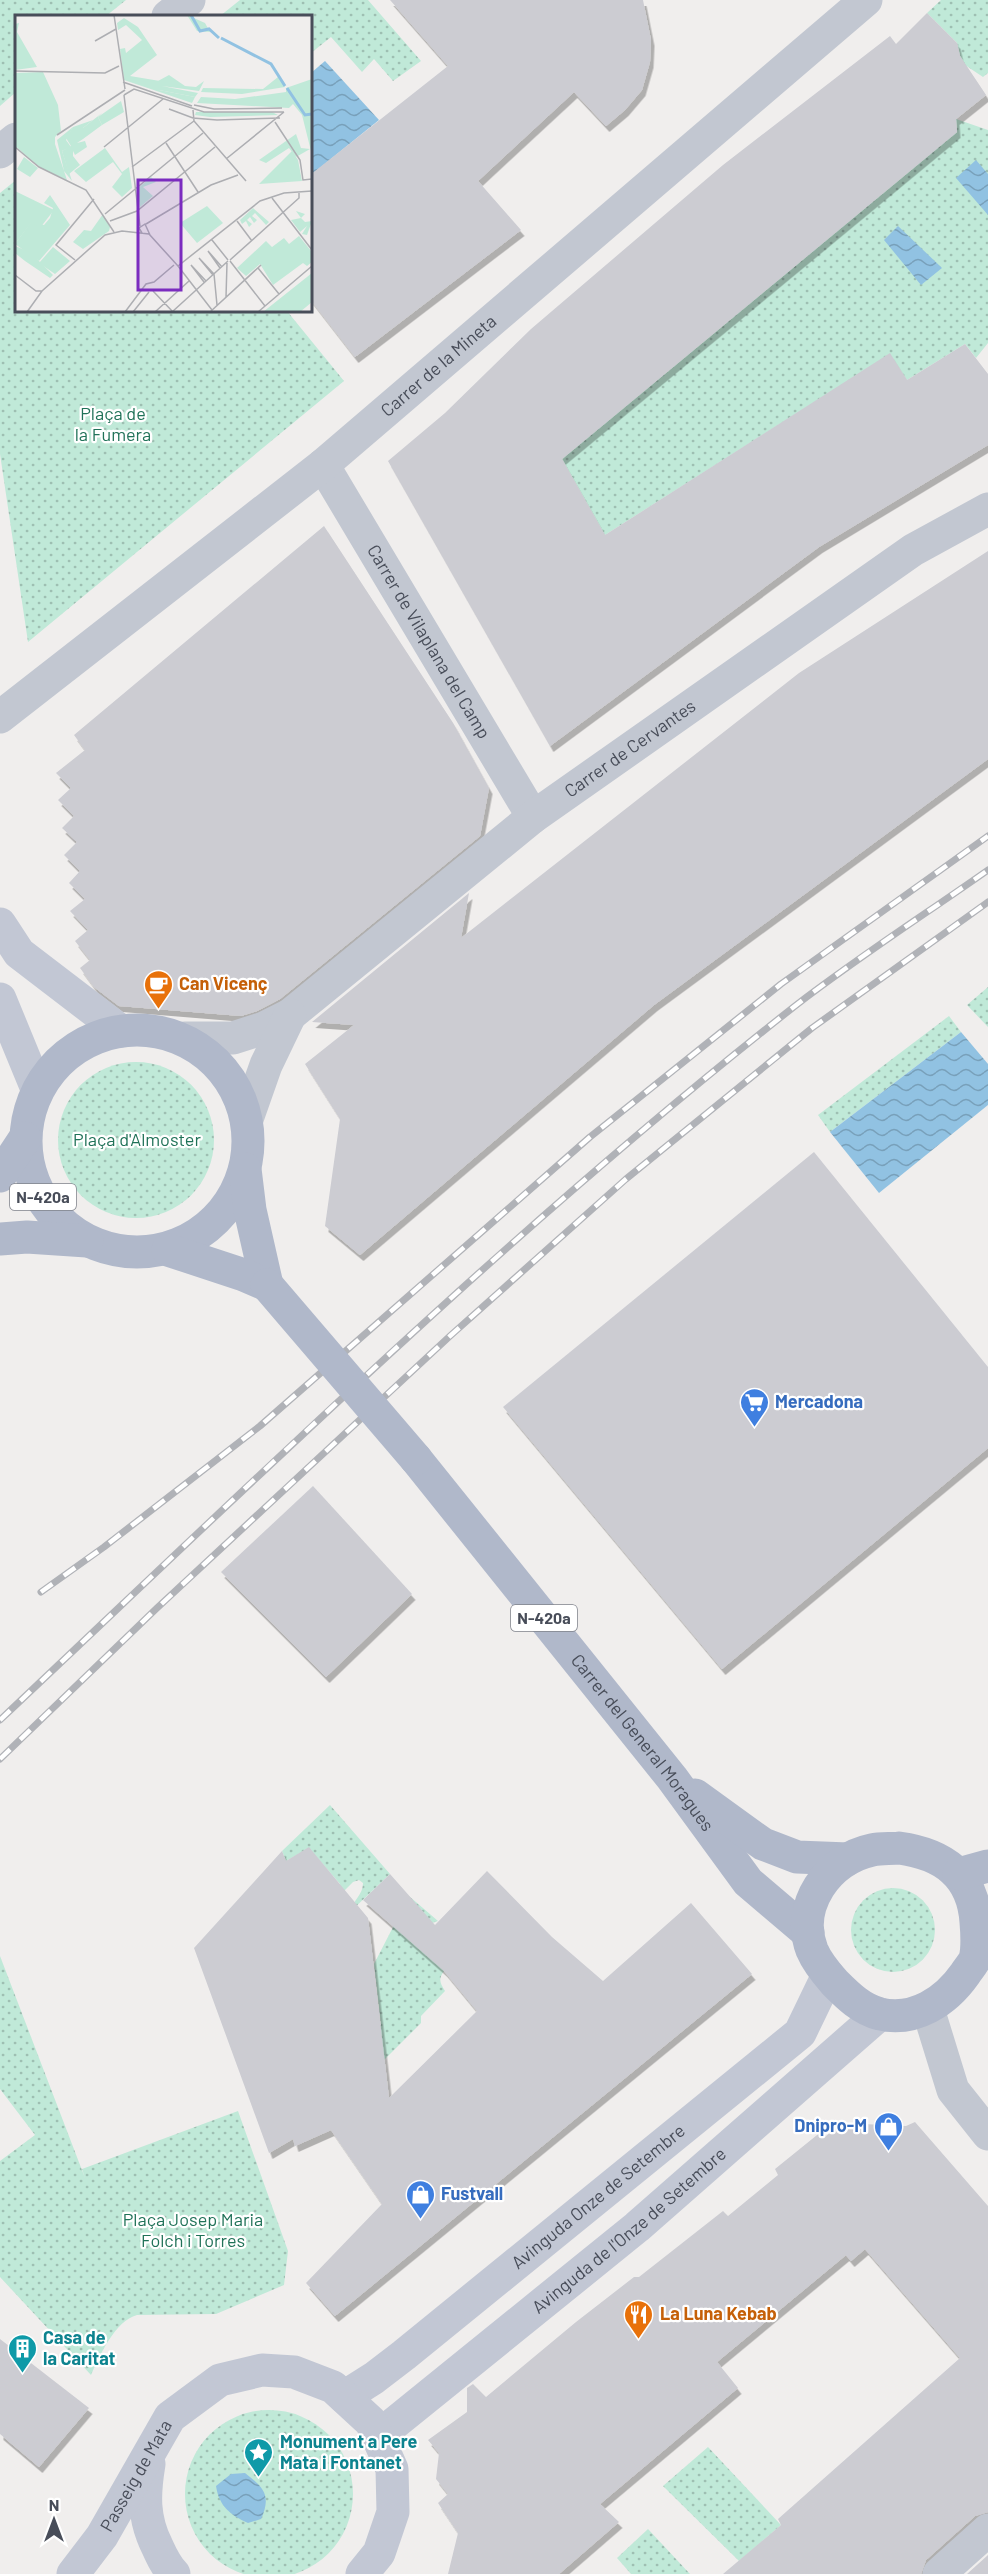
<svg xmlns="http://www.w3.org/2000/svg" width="988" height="2574" font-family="Barlow,sans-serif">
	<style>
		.green { fill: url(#green-dots) }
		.water { fill: url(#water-waves) }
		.building { fill: #ccccd2; filter: url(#shadow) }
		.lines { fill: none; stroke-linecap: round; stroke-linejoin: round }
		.street { stroke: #c2c7d1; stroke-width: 33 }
		.secondary { stroke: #c2c7d4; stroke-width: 33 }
		.primary { stroke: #b0b8ca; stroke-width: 33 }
		.rail-casing { stroke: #b0b2b7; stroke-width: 7 }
		.rail { stroke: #fff; stroke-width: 4.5; stroke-dasharray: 14; stroke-linecap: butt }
		.primary-bridge { stroke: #b0b8ca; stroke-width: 33 }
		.labels { text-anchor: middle; stroke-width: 4.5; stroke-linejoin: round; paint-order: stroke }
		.shield { fill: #fff; stroke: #7f828b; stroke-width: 1.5 }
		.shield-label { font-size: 16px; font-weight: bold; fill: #484d59 }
		.street-label { font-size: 18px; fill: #484d59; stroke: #fff }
		.park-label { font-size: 18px; fill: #207258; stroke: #fff }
		.food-label { font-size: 18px; font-weight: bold; fill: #c56008; stroke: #fff; text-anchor: start }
		.shop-label { font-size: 18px; font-weight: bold; fill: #366cbe; stroke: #fff; text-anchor: start }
		.culture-label { font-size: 18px; font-weight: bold; fill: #0d838f; stroke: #fff; text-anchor: start }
		.inset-river { fill: none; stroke: #91c2e2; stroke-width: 3 }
		.inset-road { fill: none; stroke: #adaeb2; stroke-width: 1.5 }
		.view { fill: #7b2cbf; fill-opacity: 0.15; stroke: #7b2cbf; stroke-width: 3 }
		.inset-edge { fill: none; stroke: #484d59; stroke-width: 3 }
	</style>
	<defs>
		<pattern id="green-dots" width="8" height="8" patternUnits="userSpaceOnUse" patternTransform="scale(1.5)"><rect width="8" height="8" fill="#c0e9d8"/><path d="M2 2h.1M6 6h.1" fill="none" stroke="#9ebfb2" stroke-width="1.8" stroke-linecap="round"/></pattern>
		<pattern id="water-waves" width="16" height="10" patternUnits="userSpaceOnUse" patternTransform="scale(1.5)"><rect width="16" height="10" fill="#91c2e2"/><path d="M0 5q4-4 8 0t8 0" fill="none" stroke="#78a0ba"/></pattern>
		<filter id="shadow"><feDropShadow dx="3.5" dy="6" stdDeviation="0" flood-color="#0004"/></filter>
	</defs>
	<rect width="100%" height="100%" fill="#f0eeed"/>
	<g class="green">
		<path d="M0 0H126L106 16H16V92L0 106Z"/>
		<path d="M240 0H368L421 61 393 81 374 59 362 72 331 37 311 53 310 16H220Z"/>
		<path d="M941 0H988V73L983 77 965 65 960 56 957 43 927 13Z"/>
		<path d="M956 119 988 130V343L976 358 965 344 907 380 890 354 605 535 562 459 957 132Z"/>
		<path d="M16 180V310L287 311 344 381 28 642 0 454V193Z"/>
		<path d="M988 987V1027L967 1005Z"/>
		<path d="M949 1016 961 1032 830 1132 818 1115Z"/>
		<circle cx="136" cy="1140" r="78"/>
		<path d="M330 1805 390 1874 350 1912C353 1900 363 1895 363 1883L359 1880 353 1882 342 1893 334 1892 340 1884 309 1848 286 1861 282 1851Z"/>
		<circle cx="893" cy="1930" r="42"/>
		<path d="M409 1896 438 1921 432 1923 444 1971C438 1979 440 1983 445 1991L421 2016V2023L384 2060 372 2032 381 2025 374 1964Z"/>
		<path d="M0 1956 85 2178 82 2169 238 2111 288 2251 284 2285 216 2314 137 2315C115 2321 100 2355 91 2375L0 2277V2161L35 2135 0 2089Z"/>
		<circle cx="269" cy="2494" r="84"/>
		<path d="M708 2447 781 2525 739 2561 663 2486Z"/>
		<path d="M648 2529 690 2574H631L617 2558Z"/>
	</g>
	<g class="water">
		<path d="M325 61 379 120 311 175V73Z"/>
		<path d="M976 160 988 174V215L956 178Z"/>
		<path d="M898 226 942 268 921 285 884 240Z"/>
		<path d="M961 1032 988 1064V1105L879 1193 830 1132Z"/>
		<path d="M245 2473C263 2487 272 2495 261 2519L248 2523C230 2515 219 2506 216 2486L231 2474Z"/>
	</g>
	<g class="building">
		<path d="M390 0H643L651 40 650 62 642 90 625 110 606 126 574 92 478 181 521 230 355 357 310 299V175L448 66Z"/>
		<path d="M927 13 957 43 960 56 986 95 956 119 957 132 562 459 605 535 890 353 907 380 965 344 988 374V445L819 547 550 746 388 461 445 413 531 329 723 165 890 36 896 44Z"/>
		<path d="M324 526 453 723 489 788 480 836 280 999 257 1011 241 1016 119 1006 94 987 80 968 90 960 75 941 88 930 70 911 85 899 69 883 80 871 64 855 77 842 62 828 74 816 58 800 71 788 56 773 85 750 74 735Z"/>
		<path d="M988 551V759L654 1005 360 1255 325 1226 340 1119 305 1064 354 1025 312 1022 469 893 461 938 799 673Z"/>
		<path d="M814 1152 988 1367V1448L722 1669 503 1407Z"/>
		<path d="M313 1486 412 1594 326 1677 221 1572Z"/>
		<path d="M309 1847 368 1918 389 2098 477 2011 444 1971 363 1900 390 1874 435 1925 487 1871 552 1937 603 1981 691 1903 752 1974 335 2316 306 2283 382 2204 331 2130 295 2146 293 2139 269 2153 194 1948 282 1851 286 1861Z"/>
		<path d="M915 2122 988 2206V2512L975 2516 926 2560 921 2574H723L781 2525 778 2519 960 2358 865 2249 851 2261 846 2255 717 2362 738 2388 600 2504 619 2522 559 2574H448L458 2533 438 2503 448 2494 436 2479 439 2453 428 2440 467 2412V2388L473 2384 486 2397 576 2322 634 2277H639L723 2211 728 2216 778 2175 775 2169 822 2131 826 2136 842 2123 906 2126Z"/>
		<path d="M0 2339 89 2408 39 2467 0 2434Z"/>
		<path d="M988 2555V2574H967Z"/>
	</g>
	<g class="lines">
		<g class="street">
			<path d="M168 16 189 0"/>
			<path d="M0 152 16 139"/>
			<path id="s1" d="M323 465 533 817"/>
			<path id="s2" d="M0 717 323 465 866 0"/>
			<path id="s3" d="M185 1038H233L264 1028 290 1015 533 817 913 550 988 509"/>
			<path d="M247 1119 266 1065 290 1015"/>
			<path d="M928 2009 953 2090 988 2134"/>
			<path d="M939 2574 988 2530"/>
		</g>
		<g class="secondary">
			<path d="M0 924 19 953 121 1031"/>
			<path d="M0 999 37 1089"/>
			<path id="s4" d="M344 2397 374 2378 404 2355 800 2033 828 1975"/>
			<path id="s5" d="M382 2446 391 2426 637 2227 880 2014"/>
			<path d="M149 2464C144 2494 143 2518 157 2546 162 2557 166 2566 174 2574"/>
			<path id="s6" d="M73 2574 102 2536 170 2417 220 2380 262 2370 294 2372 333 2387 371 2422 392 2469 393 2512 379 2553 362 2574"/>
		</g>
		<g class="primary">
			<circle cx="137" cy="1141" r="111"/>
			<path d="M245 1169 250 1210 267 1285"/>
			<path d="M0 1176 25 1138"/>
			<path d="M0 1239 27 1237 87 1241"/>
			<path d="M168 1250 244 1275 267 1285"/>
			<path id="s7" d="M416 1459 672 1778 748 1882 808 1933"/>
			<path d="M695 1795 763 1844 797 1857 848 1859"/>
			<path d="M899 1848C943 1854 973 1875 976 1922 977 1934 978 1948 975 1959 973 1964 968 1969 965 1974 946 2001 915 2022 880 2014 861 2009 848 1996 835 1983 827 1974 817 1962 812 1950 795 1906 828 1859 872 1850 881 1848 891 1849 899 1848Z"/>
			<path d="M959 1874 988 1866"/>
		</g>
		<defs>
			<g id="rail">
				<path d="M41 1592 104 1547 260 1426 590 1137 781 984 988 836"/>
				<path d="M0 1720C259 1476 515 1226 795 1006 857 958 924 915 988 870"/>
				<path d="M0 1759 157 1608 450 1336 626 1179 812 1028 988 902"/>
			</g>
		</defs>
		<use href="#rail" class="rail-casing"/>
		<use href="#rail" class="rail"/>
		<path class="primary-bridge" d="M267 1285 416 1459"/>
	</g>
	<defs>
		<symbol id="cafe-pin" viewBox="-11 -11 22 30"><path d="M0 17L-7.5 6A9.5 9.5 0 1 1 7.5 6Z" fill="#e8710a" stroke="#fff"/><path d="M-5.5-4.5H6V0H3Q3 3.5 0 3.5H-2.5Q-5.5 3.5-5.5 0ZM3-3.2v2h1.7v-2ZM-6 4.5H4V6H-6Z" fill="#fff"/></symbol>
		<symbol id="supermarket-pin" viewBox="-11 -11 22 30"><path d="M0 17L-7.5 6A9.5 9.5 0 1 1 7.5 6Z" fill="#3f7fe0" stroke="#fff"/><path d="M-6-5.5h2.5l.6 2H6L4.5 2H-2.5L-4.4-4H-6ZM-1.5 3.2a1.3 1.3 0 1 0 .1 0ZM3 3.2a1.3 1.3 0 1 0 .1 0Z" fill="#fff"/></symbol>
		<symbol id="shop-pin" viewBox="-11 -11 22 30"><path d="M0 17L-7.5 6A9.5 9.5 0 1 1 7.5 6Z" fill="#3f7fe0" stroke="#fff"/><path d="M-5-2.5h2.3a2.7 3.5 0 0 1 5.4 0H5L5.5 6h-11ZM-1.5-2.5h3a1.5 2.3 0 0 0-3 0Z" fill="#fff"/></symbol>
		<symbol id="restaurant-pin" viewBox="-11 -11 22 30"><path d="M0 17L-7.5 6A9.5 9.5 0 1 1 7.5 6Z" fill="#e8710a" stroke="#fff"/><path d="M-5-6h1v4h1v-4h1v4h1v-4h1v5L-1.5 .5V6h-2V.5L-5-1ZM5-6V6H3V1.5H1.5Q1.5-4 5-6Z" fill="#fff"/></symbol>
		<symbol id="building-pin" viewBox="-11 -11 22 30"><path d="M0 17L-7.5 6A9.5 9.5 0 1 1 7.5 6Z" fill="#0f9aa8" stroke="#fff"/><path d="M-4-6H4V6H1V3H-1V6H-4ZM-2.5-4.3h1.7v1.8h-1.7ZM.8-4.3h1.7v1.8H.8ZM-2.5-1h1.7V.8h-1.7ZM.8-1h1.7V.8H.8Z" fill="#fff"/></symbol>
		<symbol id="sight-pin" viewBox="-11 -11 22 30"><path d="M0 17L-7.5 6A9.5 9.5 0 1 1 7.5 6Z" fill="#0f9aa8" stroke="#fff"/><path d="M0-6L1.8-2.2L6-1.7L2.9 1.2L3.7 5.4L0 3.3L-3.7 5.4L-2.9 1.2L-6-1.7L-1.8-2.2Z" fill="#fff"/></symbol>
	</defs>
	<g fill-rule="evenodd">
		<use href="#cafe-pin" x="142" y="968" width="33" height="45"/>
		<use href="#supermarket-pin" x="738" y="1386" width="33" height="45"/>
		<use href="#shop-pin" x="872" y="2110" width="33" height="45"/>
		<use href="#shop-pin" x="404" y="2178" width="33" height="45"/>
		<use href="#restaurant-pin" x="622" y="2298" width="33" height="45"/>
		<use href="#building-pin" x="6" y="2332" width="33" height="45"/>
		<use href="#sight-pin" x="242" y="2436" width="33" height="45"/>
	</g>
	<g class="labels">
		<g class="shield">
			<rect x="10" y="1184" width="66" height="26" rx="4.5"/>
			<rect x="511" y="1605" width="66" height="26" rx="4.5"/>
		</g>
		<g class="shield-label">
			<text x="43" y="1203">N-420a</text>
			<text x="544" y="1624">N-420a</text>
		</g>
		<g class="street-label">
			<text dy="6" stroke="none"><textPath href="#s2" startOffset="562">Carrer de la Mineta</textPath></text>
			<text dy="6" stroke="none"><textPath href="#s1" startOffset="206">Carrer de Vilaplana del Camp</textPath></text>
			<text dy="6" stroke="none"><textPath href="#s3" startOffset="542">Carrer de Cervantes</textPath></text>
			<text dy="6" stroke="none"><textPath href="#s7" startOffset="363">Carrer del General Moragues</textPath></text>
			<text dy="6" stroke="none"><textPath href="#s4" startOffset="324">Avinguda Onze de Setembre</textPath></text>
			<text dy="6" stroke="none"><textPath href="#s5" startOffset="330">Avinguda de l'Onze de Setembre</textPath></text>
			<text dy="6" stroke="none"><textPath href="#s6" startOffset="117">Passeig de Mata</textPath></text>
		</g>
		<g class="park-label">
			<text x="113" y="420">Plaça de<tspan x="113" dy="21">la Fumera</tspan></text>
			<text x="137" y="1146">Plaça d'Almoster</text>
			<text x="193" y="2226">Plaça Josep Maria<tspan x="193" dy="21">Folch i Torres</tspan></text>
		</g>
		<g class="food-label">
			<text x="179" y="990">Can Vicenç</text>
			<text x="660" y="2320">La Luna Kebab</text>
		</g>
		<g class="shop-label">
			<text x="775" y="1408">Mercadona</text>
			<text x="867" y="2132" text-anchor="end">Dnipro-M</text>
			<text x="441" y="2200">Fustvall</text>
		</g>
		<g class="culture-label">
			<text x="43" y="2344">Casa de<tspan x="43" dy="21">la Caritat</tspan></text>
			<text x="280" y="2448">Monument a Pere<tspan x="280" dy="21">Mata i Fontanet</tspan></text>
		</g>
	</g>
	<g transform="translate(15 15)">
		<rect width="297" height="297" fill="#f0eeed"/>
		<path d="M109 3 123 12 142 40 115 61 145 66 144 75 180 82 177 88 109 65 105 34 110 33 111 38 127 25 111 10 103 15 102 8ZM4 8 2 17 22 52 0 55V9ZM28 57 43 90 46 116 40 122V129L52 165 26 153 0 131V58ZM297 64V140L287 100 278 89 274 93 182 88 186 82 220 84 271 77V73ZM181 97H257L263 100 195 102 180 100ZM87 98 83 102 87 110 68 124V113ZM58 112 51 125 56 132 47 136 57 166 49 156 42 125ZM277 136 283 145 287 166 244 169ZM136 162 141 167 128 172 138 181 125 192 122 174ZM35 180 55 210 24 246 0 229 16 207 29 210 35 203 38 193 29 188ZM192 191 208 208 182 228 165 208ZM238 193 254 207 251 210 240 198 237 201 242 205 239 208 235 202 232 205 237 209 234 212 231 206 227 209 230 215 225 205ZM281 196 290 199 286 203 290 207 297 206 292 220 287 219 292 211 285 217 276 205 286 203ZM88 199 95 212 94 216 68 234 58 227 69 215 76 216ZM38 232 55 246 40 259 24 248ZM297 258V287L285 297H248Z" fill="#c0e9d8"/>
		<path d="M172 0 190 8 195 17 182 16ZM154 60 170 71 181 72 189 66 184 76 147 71 183 78 180 82 144 75 143 66ZM263 62 270 72 227 79 186 77 188 73 248 74ZM106 86 109 97 87 110 83 102ZM78 105 68 113V124L62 128 70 126 72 132 60 140 58 136V141L65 150 54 159 47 136 56 131 51 123 58 112ZM281 119 286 133 295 134 281 142 274 133 251 148 244 145ZM90 133 107 157 114 152 117 173 107 182 97 172 107 159 98 147 71 167 59 156ZM9 142 23 153 15 162 2 154ZM0 176 39 195 25 213 16 208 0 229ZM0 231 15 237 38 260 35 263 10 246 0 238Z" fill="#c0e9d8"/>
		<path d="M284 221 297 237V247L292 251 288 248 258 270 245 249 231 261 222 253 251 226 257 232 269 223 274 229Z" fill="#c0e9d8"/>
		<path class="inset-river" d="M176 0 185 16 194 14 204 23M206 23 256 49 270 71M272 73 290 100 297 99"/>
		<path class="inset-road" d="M99 0 110 74M80 26 101 14M0 56 90 58 104 51M108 67 177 91M109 80 119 74 189 97H269M109 80 125 211M179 90 199 94 267 93M154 94 178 103 202 105 265 103M178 95 179 106 231 166M260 107 285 145 288 165 297 164M42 120 110 75M151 128 183 177M0 132 24 152 71 175 99 217M89 132 148 84M211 144 269 97M117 152 179 106M257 183 297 235M90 199 188 118M95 206 122 196 200 132M222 206 237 226M131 209 196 170 223 160M127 218 124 213 130 209 135 220M197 225 213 245M60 245 41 230 79 184M215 245 284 183V178M215 246 250 291M163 251 197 295M205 253 193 236 207 252M243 253 264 279M0 260 21 276H27M198 260 184 243 199 259 202 290M189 267 176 250 191 266M138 276 158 297M211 282 212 248M12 297 27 276 90 220 107 216 134 219 163 251 245 186 269 178 297 176M110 297 131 269 139 267 159 250M118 297 134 277M140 297 174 266M157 297 213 246M195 297 246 250M243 297 297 251"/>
		<path class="view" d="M123 165H166V275H123Z"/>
		<rect width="297" height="297" class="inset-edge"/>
	</g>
	<g transform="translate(54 2520)" stroke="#ffffff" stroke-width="4.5" paint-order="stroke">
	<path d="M0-4.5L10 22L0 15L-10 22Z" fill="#484d59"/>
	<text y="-9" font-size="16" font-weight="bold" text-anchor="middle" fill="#484d59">N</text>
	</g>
</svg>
